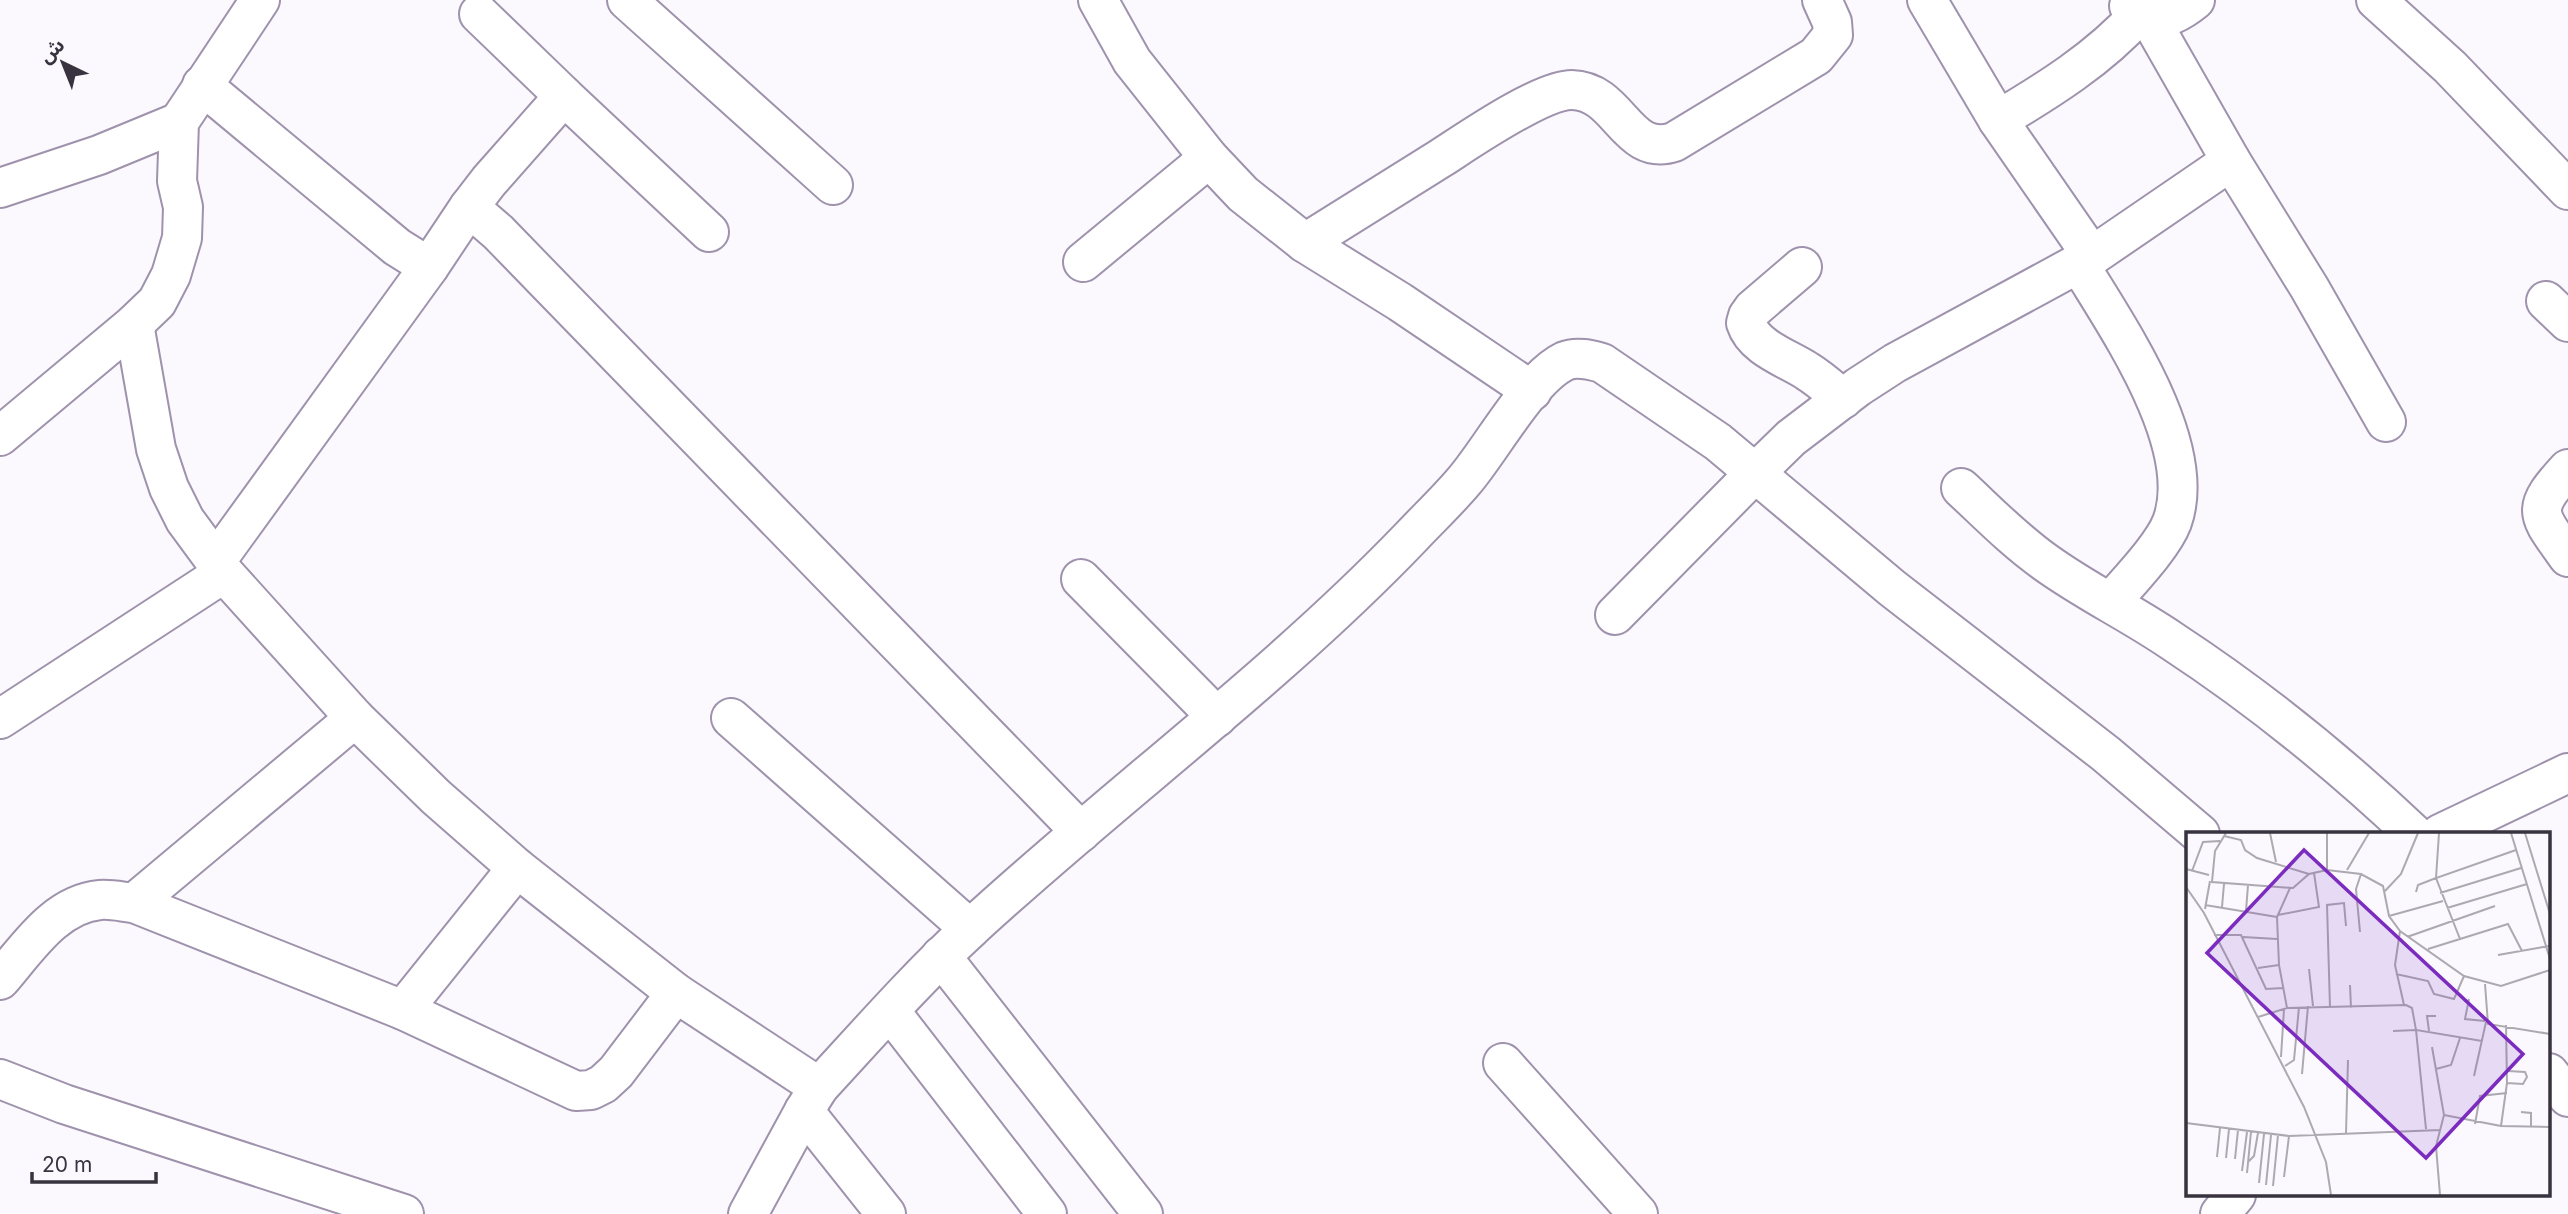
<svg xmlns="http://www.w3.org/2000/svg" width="2568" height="1214" font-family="Inter,'Noto Sans Arabic',sans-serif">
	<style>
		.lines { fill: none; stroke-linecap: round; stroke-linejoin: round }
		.minor-casing { stroke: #9f92ac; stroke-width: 42 }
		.minor { stroke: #fff; stroke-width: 38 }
		.inset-road { fill: none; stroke: #ada9b1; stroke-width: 2 }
		.view { fill: #7b2cbf; fill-opacity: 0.15; stroke: #7b2cbf; stroke-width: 3.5 }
		.inset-edge { fill: none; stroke: #38333e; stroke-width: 3.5 }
	</style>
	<rect width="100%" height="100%" fill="#fbf8fe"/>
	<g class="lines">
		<defs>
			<g id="minor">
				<path d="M627 0 833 185"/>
				<path d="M1098 0 1132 61 1209 158 1243 194 1305 243 1400 302 1532 391"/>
				<path d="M1927 0 1998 120C2047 91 2100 58 2138 15"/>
				<path d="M2376 0 2450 67 2568 190"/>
				<path d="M2129 6C2151 28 2174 17 2195 0"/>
				<path d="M479 14 564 96"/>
				<path d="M2150 19 2231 161 2309 287 2386 422"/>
				<path d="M202 85 397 247 429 267 216 561"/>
				<path d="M1998 120 2092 256"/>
				<path d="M0 188 99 155 179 122"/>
				<path d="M709 232 564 96 489 181 469 207 498 232 1081 832"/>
				<path d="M1305 243C1351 214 1396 186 1441 158 1469 140 1541 90 1572 90 1620 91 1626 158 1674 142L1816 56 1833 35 1832 22 1822 0"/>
				<path d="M1083 262 1209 158"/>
				<path d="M2079 264C2117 327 2200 445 2172 522 2163 546 2129 581 2111 602"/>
				<path d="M429 267 469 207"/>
				<path d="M1802 267 1753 309 1748 316 1746 323C1754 348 1787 358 1807 371 1820 379 1831 389 1843 399"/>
				<path d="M2546 301 2568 322"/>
				<path d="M134 324 156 449 169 488 185 520 224 573 355 718 436 797 517 868 676 993 819 1087"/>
				<path d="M0 436 134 324 157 302 171 275 182 238 183 207 177 181 179 122 260 0"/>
				<path d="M2568 469C2529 511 2538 514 2568 557"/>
				<path d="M1961 488C1988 513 2014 540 2045 562 2085 591 2131 613 2172 641 2256 696 2341 765 2414 834"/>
				<path d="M1081 579 1217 717"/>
				<path d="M1615 615 1755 473 1892 588 2106 754 2200 834"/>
				<path d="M731 718 970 929"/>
				<path d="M0 719 224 573"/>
				<path d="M2440 834 2568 773"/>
				<path d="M134 903 355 718"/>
				<path d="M941 956 1143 1214"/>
				<path d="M0 980C27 949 55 904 100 900 111 899 123 902 134 903L403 1010 576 1091 591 1090 603 1084 616 1072 676 993"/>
				<path d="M403 1010 517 868"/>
				<path d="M890 1011 1047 1214"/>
				<path d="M1503 1063 1638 1214"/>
				<path d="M2549 1073 2568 1097"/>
				<path d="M0 1079 64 1104 404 1214"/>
				<path d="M804 1111 886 1214"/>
				<path d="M748 1214 804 1111 819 1087C868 1034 916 979 969 930 1114 796 1275 679 1412 536 1429 518 1448 500 1464 481 1491 450 1529 378 1565 361 1577 356 1591 360 1602 363L1718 442 1755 473 1791 438 1858 387 1895 363 2092 256 2231 161"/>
				<path d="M2220 1214 2236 1195"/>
			</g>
		</defs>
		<use href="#minor" class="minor-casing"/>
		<use href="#minor" class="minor"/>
	</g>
	<g transform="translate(2186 832)">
		<rect width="364" height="364" fill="#fbf8fe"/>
		<path class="inset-road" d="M40 1 29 19 26 50 107 56 123 42 141 38 175 42 197 54 203 84 214 99 278 144 315 154 364 138M84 1 90 30M325 1 364 127M339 1 364 82M38 4 55 8 59 18 71 26 123 42M0 37 23 43M141 38V1M161 38 183 1M6 39 17 10 34 9M0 55 18 81 118 275 140 330 145 363M199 59 215 42 232 1M230 60 232 53 250 46 253 1M254 61 335 36M19 73 91 85M36 75 38 52M261 76 341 52M19 77 24 49M60 79 62 53M92 83 133 75 128 41M203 84 257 69M214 99 209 133 218 173M174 100 170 57 175 42M28 103H55L80 157 97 156M57 105 91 107M221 105 309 74M274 107 250 46 330 18M242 117 322 92 336 119M312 123 363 114M72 136 93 133M123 137 127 174M210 142 242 149 248 162 268 167 278 144M299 152 302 192 364 202M164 153 165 176M283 167 279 187 299 189M144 175 141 73 158 71 160 94M101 176 93 133 91 85 104 56M72 185 101 176 220 173 226 176 230 198 296 209M320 193 321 251 315 294 364 295M207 199 230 198 240 297M243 199 241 184H250M246 215 258 283 250 314 254 363M95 225 98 177M99 234 108 228 113 175M250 237 265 233 274 206M116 242 122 174M288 244 300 190M321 251 337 252 341 245 339 240 322 239M335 280 345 281V294M258 283 315 294M0 291 103 304 254 298M289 292 294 264 321 261M160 301 162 228M31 325 34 296M40 326 43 297M49 327 52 298M62 330 68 324 72 301M56 339 61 300M61 341 65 300M98 345 103 304M73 351 78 302M80 353 85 303M87 354 92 303"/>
		<path class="view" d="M118 18 337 222 240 326 21 121Z"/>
		<rect width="364" height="364" class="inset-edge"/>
	</g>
	<g transform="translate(63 63) rotate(317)" stroke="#fbf8fe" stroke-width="5" paint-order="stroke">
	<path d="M0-5L12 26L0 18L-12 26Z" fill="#38333e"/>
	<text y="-10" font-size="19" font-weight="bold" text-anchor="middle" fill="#38333e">ش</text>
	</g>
	<path d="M32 1172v10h124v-10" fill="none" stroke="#38333e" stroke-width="3.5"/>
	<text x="42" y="1172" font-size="21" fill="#38333e" stroke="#fbf8fe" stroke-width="5" paint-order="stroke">20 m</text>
</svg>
